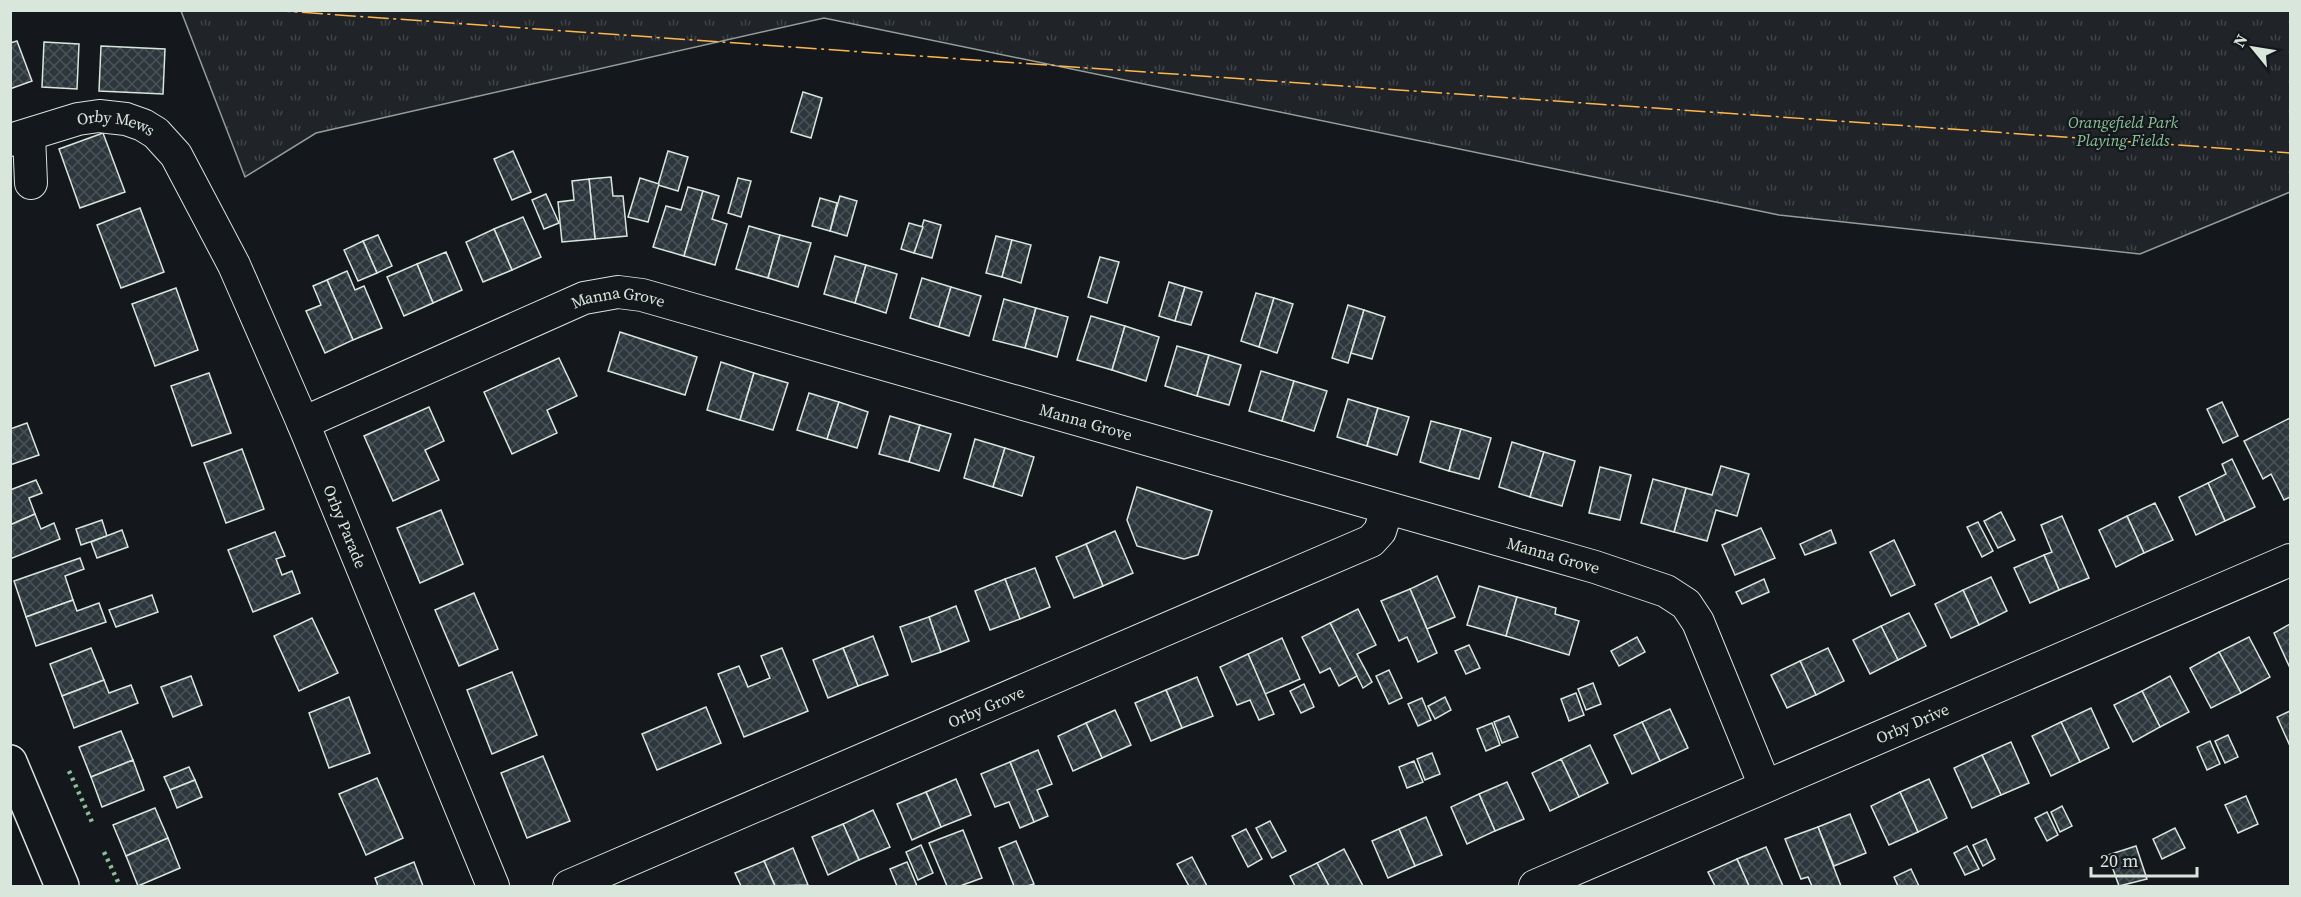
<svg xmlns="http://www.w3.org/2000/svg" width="2301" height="897" font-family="'Source Serif 4',serif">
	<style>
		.park { fill: url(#park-tufts); stroke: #939e99; stroke-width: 1.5 }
		.building { fill: url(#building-cross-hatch); stroke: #d8e6dc; stroke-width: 1.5 }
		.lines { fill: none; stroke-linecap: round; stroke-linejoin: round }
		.street-casing { stroke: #d8e6dc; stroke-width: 34 }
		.secondary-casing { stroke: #d8e6dc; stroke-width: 36 }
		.street { stroke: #14181c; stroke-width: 32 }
		.secondary { stroke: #14181c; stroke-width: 33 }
		.hedge { stroke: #8ac095; stroke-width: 4.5; stroke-dasharray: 3 4.5; stroke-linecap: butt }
		.power { stroke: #ffb74d; stroke-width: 1.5; stroke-dasharray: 21 4.5 3 4.5; stroke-linecap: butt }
		.labels { text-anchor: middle; stroke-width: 4.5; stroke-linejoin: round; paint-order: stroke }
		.park-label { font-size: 16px; font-style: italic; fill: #8ac095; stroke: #14181c }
		.street-label { font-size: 16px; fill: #d8e6dc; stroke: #14181c }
	</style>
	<defs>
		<pattern id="park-tufts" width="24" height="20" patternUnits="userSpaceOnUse" patternTransform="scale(1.5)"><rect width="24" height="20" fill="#202428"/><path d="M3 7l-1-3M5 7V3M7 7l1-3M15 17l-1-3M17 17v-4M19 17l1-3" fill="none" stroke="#404447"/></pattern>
		<pattern id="building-cross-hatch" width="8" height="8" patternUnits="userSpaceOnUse" patternTransform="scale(1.5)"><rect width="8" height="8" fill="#2c363c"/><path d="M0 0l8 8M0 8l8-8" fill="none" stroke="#4a5358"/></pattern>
	</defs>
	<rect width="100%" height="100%" fill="#14181c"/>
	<path class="park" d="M181 11H2290V192L2140 254 1779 215 824 18 316 133 245 177Z"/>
	<g class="building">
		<path d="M17 41 32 81 10 89V43Z"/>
		<path d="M44 42 79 44 77 89 42 87Z"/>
		<path d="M101 46 165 49 163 94 99 91Z"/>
		<path d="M803 92 822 98 811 138 791 132Z"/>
		<path d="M103 133 125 192 80 208 59 149Z"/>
		<path d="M513 151 531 192 512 200 494 159Z"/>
		<path d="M668 151 688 157 678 191 658 185Z"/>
		<path d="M611 177 613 196H623L627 236 595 239 589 179Z"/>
		<path d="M640 178 659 184 648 222 628 217Z"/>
		<path d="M738 178 751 181 741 217 728 213Z"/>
		<path d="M589 179 595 239 562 242 558 202 574 200 572 181Z"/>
		<path d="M688 187 703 191 684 256 653 247 666 206 681 210Z"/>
		<path d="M703 191 719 196 712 219 727 224 715 265 684 256Z"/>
		<path d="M546 194 559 223 544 229 532 200Z"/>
		<path d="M840 196 857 201 847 236 830 231Z"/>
		<path d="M820 198 837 203 830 231 812 226Z"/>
		<path d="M140 208 164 272 121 288 97 225Z"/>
		<path d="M523 217 541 257 512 270 494 229Z"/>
		<path d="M924 220 941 225 932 258 914 253Z"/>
		<path d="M909 223 923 227 914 253 901 249Z"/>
		<path d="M749 226 780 235 768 278 736 269Z"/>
		<path d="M494 229 512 270 483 282 466 242Z"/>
		<path d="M378 235 392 266 377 273 363 241Z"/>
		<path d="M780 235 811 243 798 287 768 278Z"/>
		<path d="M996 236 1012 240 1002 277 986 273Z"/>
		<path d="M1012 240 1031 245 1021 283 1002 277Z"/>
		<path d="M363 241 377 273 358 281 344 250Z"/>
		<path d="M446 252 462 290 433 303 417 264Z"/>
		<path d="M835 256 866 265 855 303 824 294Z"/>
		<path d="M1100 257 1119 262 1107 303 1088 297Z"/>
		<path d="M417 264 433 303 404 316 387 277Z"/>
		<path d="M866 265 897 274 886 313 855 303Z"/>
		<path d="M347 271 355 290 364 286 382 328 353 340 327 280Z"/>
		<path d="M922 278 951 287 939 327 910 318Z"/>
		<path d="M327 280 353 340 325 353 306 311 321 305 313 286Z"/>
		<path d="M1169 282 1185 287 1175 321 1159 316Z"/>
		<path d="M951 287 981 296 969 336 939 327Z"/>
		<path d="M1185 287 1202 292 1191 325 1175 321Z"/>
		<path d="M176 288 198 350 155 366 132 304Z"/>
		<path d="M1256 293 1274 298 1259 347 1241 341Z"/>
		<path d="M1274 298 1293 304 1277 353 1259 347Z"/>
		<path d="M1004 299 1036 308 1025 348 993 340Z"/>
		<path d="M1348 305 1364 310 1348 363 1332 358Z"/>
		<path d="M1036 308 1068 317 1057 357 1025 348Z"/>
		<path d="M1364 310 1385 317 1372 359 1351 353Z"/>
		<path d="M1091 316 1125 326 1112 370 1077 360Z"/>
		<path d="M1125 326 1159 337 1146 381 1112 370Z"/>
		<path d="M620 332 697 357 685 395 608 371Z"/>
		<path d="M1177 346 1209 355 1197 396 1165 386Z"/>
		<path d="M1209 355 1241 365 1229 405 1197 396Z"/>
		<path d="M559 358 577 396 547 410 557 433 512 454 484 392Z"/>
		<path d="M721 362 754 373 740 420 707 410Z"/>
		<path d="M1261 371 1294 381 1282 421 1249 411Z"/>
		<path d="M209 373 231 433 192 446 171 386Z"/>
		<path d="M754 373 788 383 773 430 740 420Z"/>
		<path d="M1294 381 1327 391 1314 431 1282 421Z"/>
		<path d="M809 393 839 402 827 439 797 430Z"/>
		<path d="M1348 399 1378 408 1367 446 1337 437Z"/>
		<path d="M839 402 868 412 857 448 827 439Z"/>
		<path d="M2222 402 2238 436 2223 443 2207 409Z"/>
		<path d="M429 407 444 441 425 450 439 480 393 501 364 436Z"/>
		<path d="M1378 408 1409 417 1397 455 1367 446Z"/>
		<path d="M890 416 920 425 909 462 879 454Z"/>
		<path d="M2290 418V497L2284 500 2271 474 2263 479 2244 441Z"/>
		<path d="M1431 421 1461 429 1449 471 1420 462Z"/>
		<path d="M27 423 39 455 10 465V429Z"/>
		<path d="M920 425 951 434 939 471 909 462Z"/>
		<path d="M1461 429 1491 438 1479 479 1449 471Z"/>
		<path d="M975 439 1005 448 993 487 964 478Z"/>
		<path d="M1512 442 1544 452 1530 497 1499 487Z"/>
		<path d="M1005 448 1034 457 1022 496 993 487Z"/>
		<path d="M242 449 264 509 226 523 204 463Z"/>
		<path d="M1544 452 1575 461 1562 506 1530 497Z"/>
		<path d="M2232 459 2255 507 2225 521 2208 483 2226 474 2222 464Z"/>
		<path d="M1721 466 1749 474 1737 516 1716 510 1707 541 1674 532 1686 488 1712 495Z"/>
		<path d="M1600 467 1631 475 1620 520 1589 513Z"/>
		<path d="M1653 479 1686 488 1674 532 1641 523Z"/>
		<path d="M36 480 42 493 29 498 35 514 10 525V490Z"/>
		<path d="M2208 483 2225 521 2196 535 2179 497Z"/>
		<path d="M1137 487 1212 511 1198 555 1184 559 1137 546 1127 520Z"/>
		<path d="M2155 503 2173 540 2144 553 2127 516Z"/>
		<path d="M441 510 463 564 420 583 397 528Z"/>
		<path d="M2001 512 2015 540 1998 548 1984 521Z"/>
		<path d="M35 514 41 529 54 523 60 539 10 559V525Z"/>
		<path d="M2062 516 2089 578 2059 590 2044 555 2052 552 2041 525Z"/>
		<path d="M2127 516 2144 553 2116 567 2099 530Z"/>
		<path d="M102 520 107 536 81 545 76 529Z"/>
		<path d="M1978 522 1993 551 1982 557 1967 527Z"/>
		<path d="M1761 528 1775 558 1735 575 1722 545Z"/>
		<path d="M122 530 128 547 97 558 91 542Z"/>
		<path d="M1831 530 1836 543 1805 555 1800 544Z"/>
		<path d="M1115 531 1133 573 1103 586 1086 544Z"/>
		<path d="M275 532 285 556 276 559 282 575 292 571 300 593 253 612 228 550Z"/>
		<path d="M1894 540 1915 585 1891 596 1870 552Z"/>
		<path d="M1086 544 1103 586 1074 598 1056 557Z"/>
		<path d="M2044 555 2059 590 2030 603 2014 568Z"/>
		<path d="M80 558 84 569 65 576 73 600 26 617 14 581Z"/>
		<path d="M1035 568 1050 607 1020 619 1005 579Z"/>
		<path d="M1437 576 1455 617 1427 629 1410 589Z"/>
		<path d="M1991 577 2007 611 1979 625 1963 590Z"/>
		<path d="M1005 579 1020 619 990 630 975 591Z"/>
		<path d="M1764 579 1769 592 1742 604 1736 592Z"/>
		<path d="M1479 586 1517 597 1506 636 1467 625Z"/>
		<path d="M1410 589 1437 653 1418 662 1407 637 1399 641 1381 601Z"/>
		<path d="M1963 590 1979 625 1951 638 1935 604Z"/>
		<path d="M474 593 498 649 459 666 435 610Z"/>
		<path d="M152 595 158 612 116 627 109 610Z"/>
		<path d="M1517 597 1556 608 1555 614 1579 621 1569 655 1506 636Z"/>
		<path d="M73 600 77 611 99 603 106 622 36 646 26 617Z"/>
		<path d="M956 606 969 641 941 652 929 617Z"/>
		<path d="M1358 609 1376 645 1357 654 1372 682 1363 688 1330 623Z"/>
		<path d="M1909 613 1926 646 1898 660 1881 626Z"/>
		<path d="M929 617 941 652 912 662 900 627Z"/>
		<path d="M312 618 338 673 299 691 274 636Z"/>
		<path d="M1330 623 1357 676 1339 686 1330 668 1320 673 1302 637Z"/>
		<path d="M2290 624V668L2274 633Z"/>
		<path d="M1881 626 1898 660 1870 674 1853 640Z"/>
		<path d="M873 636 888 675 858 686 843 648Z"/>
		<path d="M1637 637 1645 652 1619 666 1611 651Z"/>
		<path d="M2249 637 2270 677 2241 693 2219 652Z"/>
		<path d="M1282 638 1300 679 1265 694 1248 654Z"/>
		<path d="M1469 645 1480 668 1466 674 1455 651Z"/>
		<path d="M91 648 104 680 62 696 50 664Z"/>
		<path d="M782 648 808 711 744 737 718 674 739 666 748 687 770 678 761 656Z"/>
		<path d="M843 648 858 686 828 698 813 660Z"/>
		<path d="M1828 648 1844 681 1816 695 1800 661Z"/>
		<path d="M2219 652 2241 693 2211 708 2190 668Z"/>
		<path d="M1248 654 1274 714 1259 720 1250 700 1237 705 1220 667Z"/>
		<path d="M1800 661 1816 695 1787 708 1771 675Z"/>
		<path d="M1389 670 1402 698 1389 704 1376 676Z"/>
		<path d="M512 672 537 735 492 754 467 690Z"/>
		<path d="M191 676 202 705 173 717 161 687Z"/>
		<path d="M2170 676 2189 712 2160 727 2142 691Z"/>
		<path d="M1197 677 1213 716 1182 728 1166 690Z"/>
		<path d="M104 680 109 693 131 685 138 703 74 728 62 696Z"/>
		<path d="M1593 683 1601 704 1586 710 1578 689Z"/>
		<path d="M1304 684 1314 707 1301 713 1290 691Z"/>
		<path d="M1166 690 1182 728 1151 741 1135 703Z"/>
		<path d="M2142 691 2160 727 2133 742 2114 705Z"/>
		<path d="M1576 693 1584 715 1569 721 1561 699Z"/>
		<path d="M349 697 370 753 329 768 309 713Z"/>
		<path d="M1445 697 1451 710 1435 719 1428 706Z"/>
		<path d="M1422 698 1431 720 1418 726 1408 704Z"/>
		<path d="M706 707 721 743 657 770 642 734Z"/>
		<path d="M2091 708 2109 748 2080 762 2061 722Z"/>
		<path d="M1670 709 1688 748 1660 761 1642 722Z"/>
		<path d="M1115 710 1131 745 1102 758 1086 723Z"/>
		<path d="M2290 711V746L2277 717Z"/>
		<path d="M1509 716 1518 737 1502 743 1494 722Z"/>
		<path d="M1642 722 1660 761 1632 774 1614 735Z"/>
		<path d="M2061 722 2080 762 2051 776 2032 736Z"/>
		<path d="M1086 723 1102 758 1073 771 1058 736Z"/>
		<path d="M1492 723 1500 745 1486 751 1477 729Z"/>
		<path d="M121 731 133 760 91 777 79 747Z"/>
		<path d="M2228 735 2238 757 2225 763 2215 741Z"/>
		<path d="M2210 741 2220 764 2207 770 2197 747Z"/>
		<path d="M2011 742 2029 783 2001 795 1982 755Z"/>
		<path d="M1590 745 1608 783 1579 797 1561 759Z"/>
		<path d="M1038 750 1052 784 1037 790 1048 816 1034 822 1010 762Z"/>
		<path d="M1432 753 1440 774 1425 780 1417 759Z"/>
		<path d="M1982 755 2001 795 1972 808 1954 768Z"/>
		<path d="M543 756 570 821 527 838 501 773Z"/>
		<path d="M1561 759 1579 797 1550 811 1532 773Z"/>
		<path d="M133 760 144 790 102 807 91 777Z"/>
		<path d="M1414 761 1423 782 1407 788 1399 767Z"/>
		<path d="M1010 762 1034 822 1020 828 1009 802 995 807 981 774Z"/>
		<path d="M189 767 195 780 170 790 164 777Z"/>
		<path d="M377 778 403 838 366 855 339 794Z"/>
		<path d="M956 779 971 815 941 827 926 792Z"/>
		<path d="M1929 779 1947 818 1918 832 1900 792Z"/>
		<path d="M195 780 202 797 177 808 170 790Z"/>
		<path d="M1507 782 1524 819 1495 831 1479 794Z"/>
		<path d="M926 792 941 827 912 840 897 804Z"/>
		<path d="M1900 792 1918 832 1889 845 1871 806Z"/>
		<path d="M1479 794 1495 831 1467 844 1451 807Z"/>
		<path d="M2246 796 2258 824 2238 833 2225 805Z"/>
		<path d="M2062 806 2072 826 2060 832 2051 812Z"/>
		<path d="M155 808 168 838 126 856 113 825Z"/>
		<path d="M873 810 890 847 859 860 843 824Z"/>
		<path d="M2047 812 2058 835 2047 841 2035 818Z"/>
		<path d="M1850 814 1866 853 1834 866 1818 827Z"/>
		<path d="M1426 817 1442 855 1415 866 1399 829Z"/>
		<path d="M1270 821 1286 851 1272 858 1256 828Z"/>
		<path d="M843 824 859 860 828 875 812 837Z"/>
		<path d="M1818 827 1841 886H1812L1808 877 1801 879 1785 839Z"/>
		<path d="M2175 828 2185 848 2162 859 2153 839Z"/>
		<path d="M1246 829 1262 859 1248 867 1232 836Z"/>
		<path d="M1399 829 1415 866 1388 878 1372 841Z"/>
		<path d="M963 830 982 878 960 886H947L929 843Z"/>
		<path d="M168 838 180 868 138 886 126 856Z"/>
		<path d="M1986 839 1995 859 1983 866 1973 845Z"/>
		<path d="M1016 841 1034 884 1027 886H1014L999 848Z"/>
		<path d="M921 845 933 873 918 880 906 852Z"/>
		<path d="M1967 846 1979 869 1965 875 1954 853Z"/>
		<path d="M2136 846 2147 879 2119 886 2108 855Z"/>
		<path d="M1766 847 1783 886H1749L1737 859Z"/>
		<path d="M793 848 808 885 775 886 764 861Z"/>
		<path d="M1344 849 1363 886H1329L1317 863Z"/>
		<path d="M1192 857 1207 886H1189L1177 864Z"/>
		<path d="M1737 859 1749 886H1715L1708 872Z"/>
		<path d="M764 861 775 886H741L735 873Z"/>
		<path d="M414 862 423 886H378L375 878Z"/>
		<path d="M907 862 917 886H897L890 869Z"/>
		<path d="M1317 863 1329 886H1295L1290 876Z"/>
		<path d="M1911 869 1919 886H1898L1894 877Z"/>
	</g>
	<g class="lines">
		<defs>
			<g id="street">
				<path d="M29 135 31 183"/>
				<path id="s1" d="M10 140 78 119 99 116 126 119 143 125 156 133 176 155 234 265 303 423 493 886"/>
				<path id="s2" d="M303 423 584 298 618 292 642 295 1595 567 1666 591 1686 604 1698 622 1765 786"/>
				<path id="s3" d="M569 886 1371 541 1380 531 1387 509"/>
				<path id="s4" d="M1535 886 2290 560"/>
			</g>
			<path id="secondary" d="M10 762 62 886"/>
		</defs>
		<use href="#street" class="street-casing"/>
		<use href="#secondary" class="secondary-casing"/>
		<use href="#street" class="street"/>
		<use href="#secondary" class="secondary"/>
		<g class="hedge">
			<path d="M69 771 92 822"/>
			<path d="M104 852 120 886"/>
		</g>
		<path class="power" d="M269 10 2290 153"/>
	</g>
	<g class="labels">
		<g class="park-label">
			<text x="2123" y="128">Orangefield Park<tspan x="2123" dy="18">Playing Fields</tspan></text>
		</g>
		<g class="street-label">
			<text dy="6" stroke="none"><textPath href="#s1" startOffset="110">Orby Mews</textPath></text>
			<text dy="6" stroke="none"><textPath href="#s2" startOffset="342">Manna Grove</textPath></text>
			<text dy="6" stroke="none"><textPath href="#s2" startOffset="828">Manna Grove</textPath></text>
			<text dy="6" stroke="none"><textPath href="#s1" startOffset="591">Orby Parade</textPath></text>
			<text dy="6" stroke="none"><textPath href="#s2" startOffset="1314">Manna Grove</textPath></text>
			<text dy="6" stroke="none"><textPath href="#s3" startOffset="454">Orby Grove</textPath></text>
			<text dy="6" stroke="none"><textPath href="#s4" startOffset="411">Orby Drive</textPath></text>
		</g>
	</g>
	<rect width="2301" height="897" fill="none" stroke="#d8e6dc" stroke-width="24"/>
	<g transform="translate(2253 48) rotate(300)" stroke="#14181c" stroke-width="4.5" paint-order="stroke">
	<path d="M0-4.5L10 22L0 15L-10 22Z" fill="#d8e6dc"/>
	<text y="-9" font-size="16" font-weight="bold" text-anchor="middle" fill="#d8e6dc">N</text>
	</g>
	<path d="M2091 867v9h106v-9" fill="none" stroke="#d8e6dc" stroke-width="3"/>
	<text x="2100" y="867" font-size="18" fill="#d8e6dc" stroke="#14181c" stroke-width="4.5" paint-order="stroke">20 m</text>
</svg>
